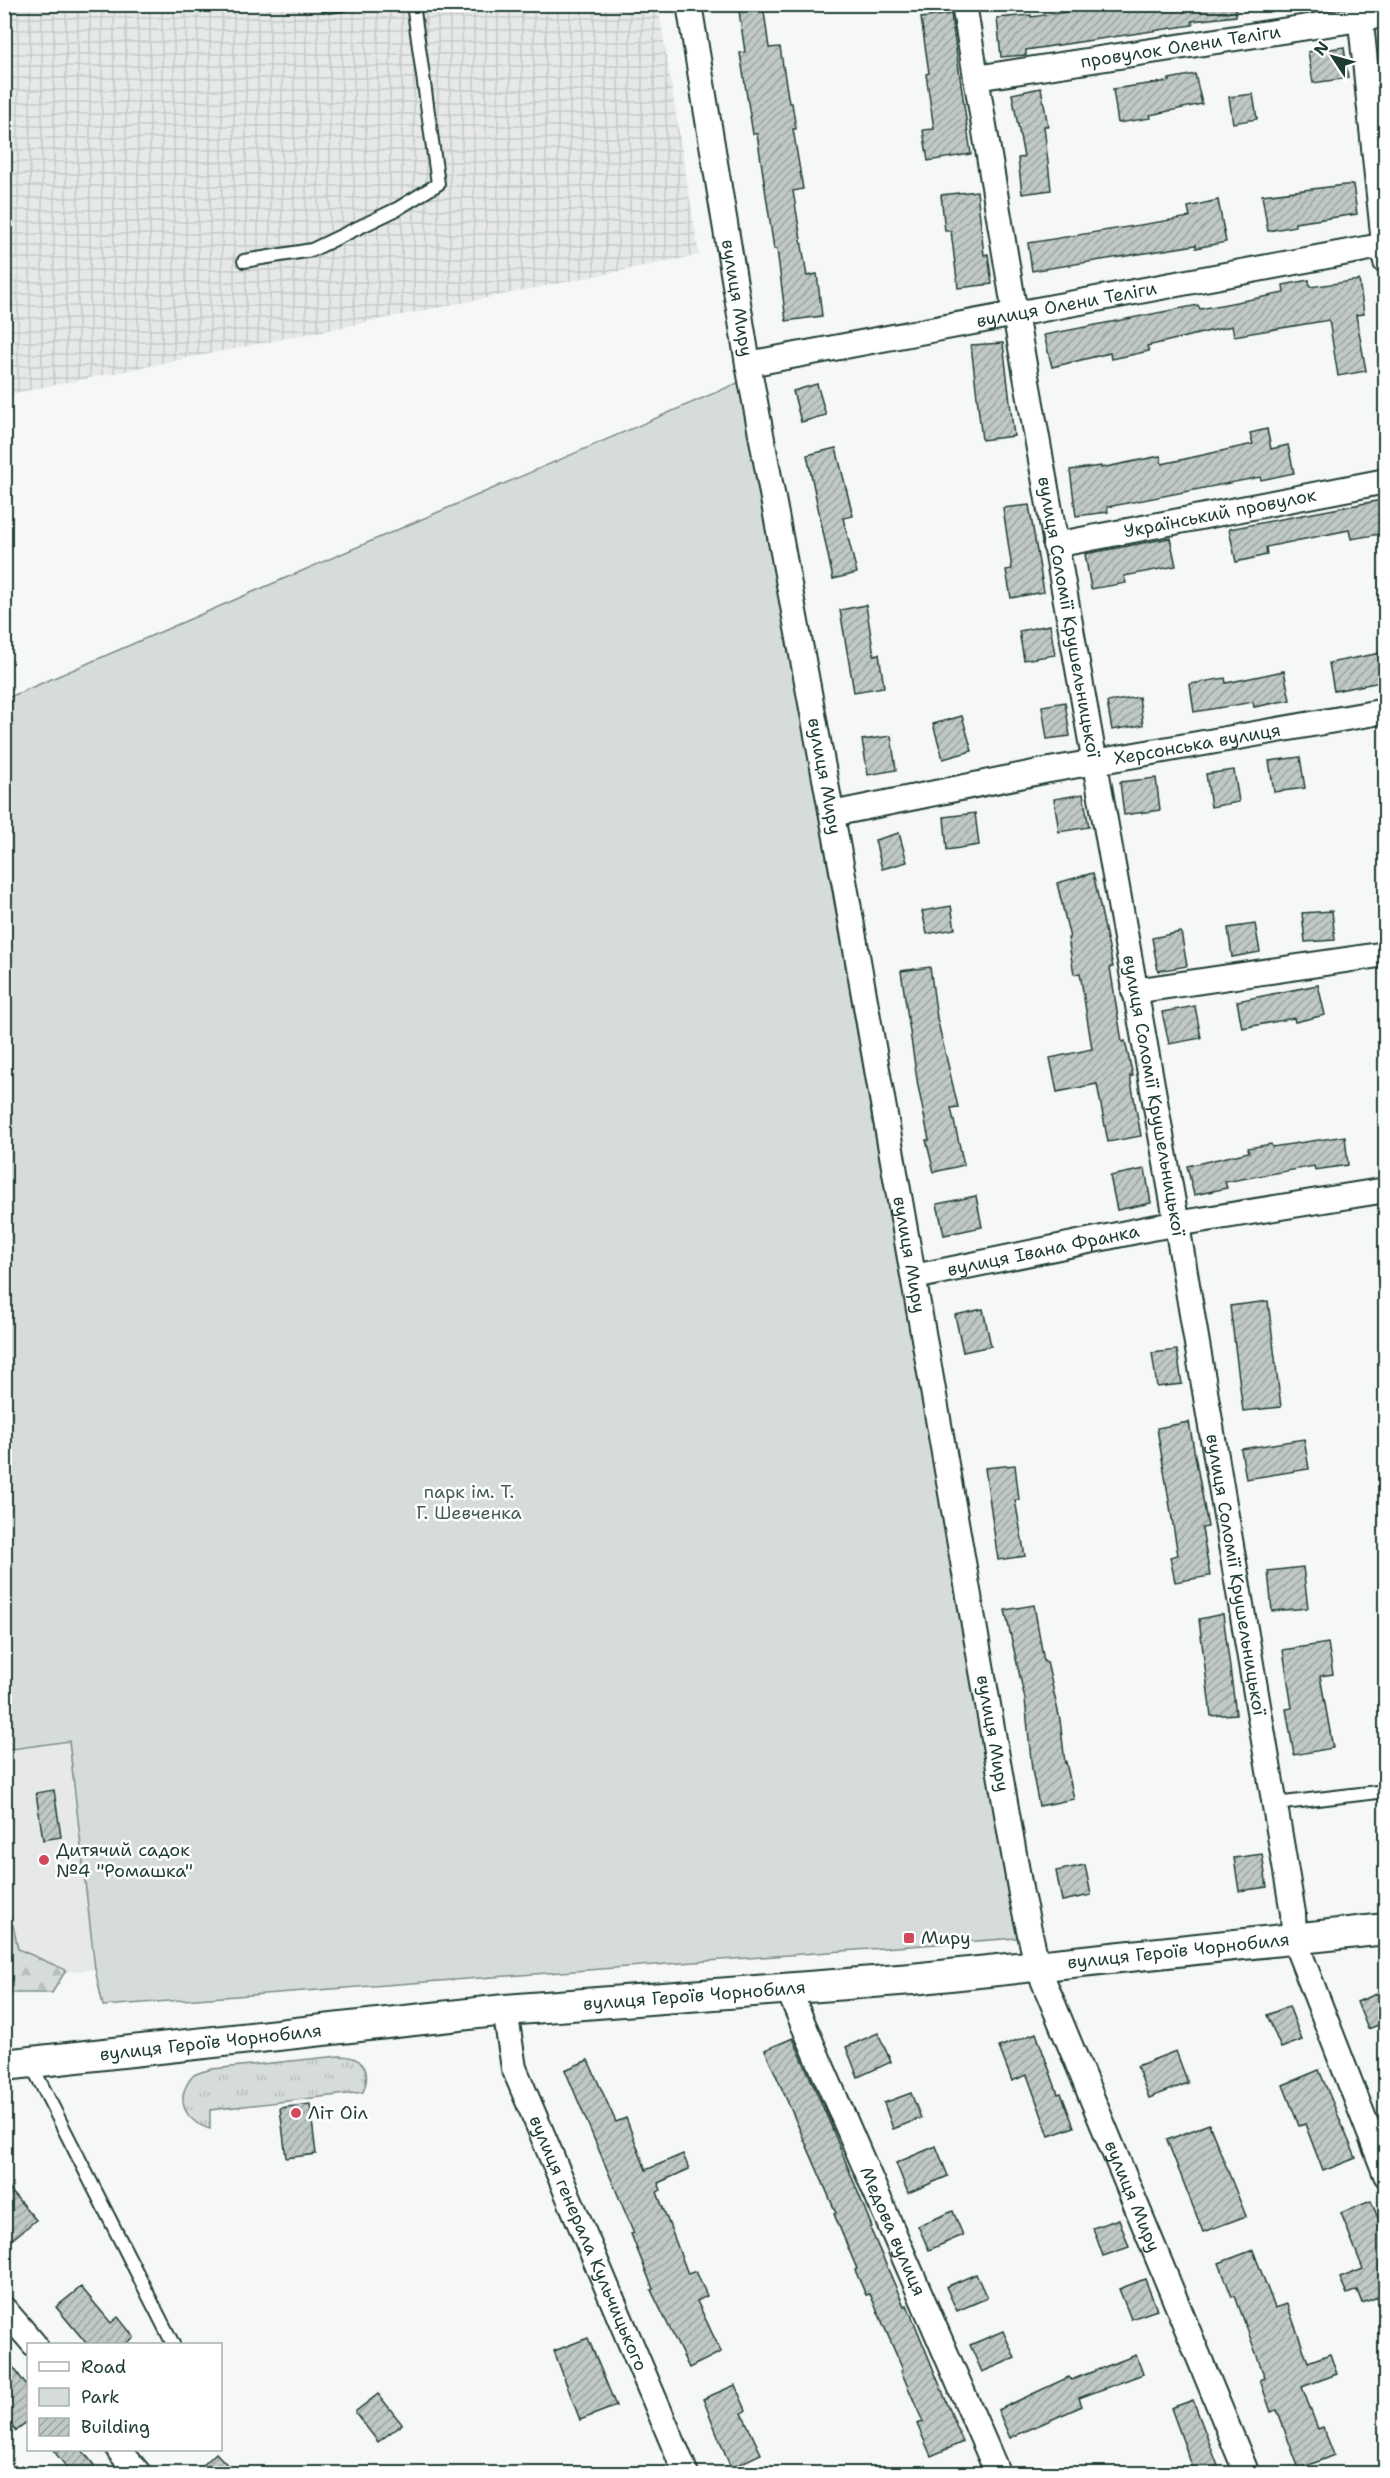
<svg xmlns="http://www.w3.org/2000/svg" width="1390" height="2478" font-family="'Shantell Sans',sans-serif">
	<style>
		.built { fill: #e6e9e8 }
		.industrial { fill: url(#industrial-grid) }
		.grass { fill: url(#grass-tufts); stroke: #7a8c88; stroke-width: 1.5 }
		.forest { fill: url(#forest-firs); stroke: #7a8c88; stroke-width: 1.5 }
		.green { fill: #d6dcdb; stroke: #7a8c88; stroke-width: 1.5 }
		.building { fill: url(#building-hatch); stroke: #1f3d34; stroke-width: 1.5 }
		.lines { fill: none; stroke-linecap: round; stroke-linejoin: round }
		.service-casing { stroke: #1f3d34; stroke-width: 16 }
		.minor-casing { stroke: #1f3d34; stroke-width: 28 }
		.tertiary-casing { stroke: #1f3d34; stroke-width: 34 }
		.service { stroke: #fff; stroke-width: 12 }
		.minor { stroke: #fff; stroke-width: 24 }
		.tertiary { stroke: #fff; stroke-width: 30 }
		.poi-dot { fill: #d1495b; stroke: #fff; stroke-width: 2 }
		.labels { text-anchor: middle; stroke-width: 5; stroke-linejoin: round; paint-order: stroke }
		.street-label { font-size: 18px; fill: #1f3d34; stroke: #fff }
		.park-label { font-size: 18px; fill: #445d55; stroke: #fff }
		.poi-label { font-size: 18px; fill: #1f3d34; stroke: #fff; text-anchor: start }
	</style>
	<defs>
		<pattern id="industrial-grid" width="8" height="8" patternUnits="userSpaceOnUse" patternTransform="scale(1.5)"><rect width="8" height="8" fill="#e6e9e8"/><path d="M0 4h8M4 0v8" fill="none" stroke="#c5c9c8"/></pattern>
		<pattern id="grass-tufts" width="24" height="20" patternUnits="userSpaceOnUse" patternTransform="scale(1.5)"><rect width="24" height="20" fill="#d6dcdb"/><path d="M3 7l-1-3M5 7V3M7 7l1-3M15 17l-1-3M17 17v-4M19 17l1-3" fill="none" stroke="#b7bebd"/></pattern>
		<pattern id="forest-firs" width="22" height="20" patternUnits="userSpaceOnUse" patternTransform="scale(1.5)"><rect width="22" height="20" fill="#d6dcdb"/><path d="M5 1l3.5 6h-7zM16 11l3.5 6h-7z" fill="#b7bebd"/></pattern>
		<pattern id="building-hatch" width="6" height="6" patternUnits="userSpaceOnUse" patternTransform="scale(1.5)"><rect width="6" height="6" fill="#c0c9c6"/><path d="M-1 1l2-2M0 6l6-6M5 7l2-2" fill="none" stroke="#9ba4a2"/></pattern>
	</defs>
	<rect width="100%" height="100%" fill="#f6f7f7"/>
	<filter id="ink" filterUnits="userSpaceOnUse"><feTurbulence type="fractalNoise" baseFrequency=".0167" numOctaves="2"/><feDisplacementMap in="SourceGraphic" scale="12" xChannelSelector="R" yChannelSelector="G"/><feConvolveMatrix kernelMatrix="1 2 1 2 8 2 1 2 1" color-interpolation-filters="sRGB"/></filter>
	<g filter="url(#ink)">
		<path class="built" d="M69 1741 95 1969 5 1978V1750Z"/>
		<path class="industrial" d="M5 5H658L699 255 5 395Z"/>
		<path class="grass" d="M339 2056C363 2056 372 2070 363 2092L210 2110V2129C193 2124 179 2111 184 2091 186 2086 189 2079 194 2075 199 2072 206 2071 212 2069Z"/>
		<path class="forest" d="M4 1925H13L18 1949 66 1970 52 1993H5Z"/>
		<path class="green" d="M742 381 1017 1938 103 2006 95 1969 69 1741 5 1750V699Z"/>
		<g class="building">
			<path d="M738 4H763L769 48 780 47 789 103H792L796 129H793L803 189 793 191 807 276 817 274 822 316 786 321 777 249H774L757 134H753L740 53 745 52Z"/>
			<path d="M1126 4H1235L1236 16 1192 21 1193 25 1026 50V55L1001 57 997 18 1031 15V17Z"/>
			<path d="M951 14 971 154 928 161 923 130 934 129 926 74 929 73 921 18Z"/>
			<path d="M1344 47 1348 78 1313 83 1308 52Z"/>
			<path d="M1195 74 1202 104 1150 115 1151 118 1118 123 1113 89 1170 81 1169 79Z"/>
			<path d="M1041 88 1048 126H1044L1051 190 1022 194 1018 158 1024 157 1012 94Z"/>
			<path d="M1253 94 1257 119 1233 123 1229 97Z"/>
			<path d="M1353 184 1357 214 1295 223V226L1268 231 1262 195Z"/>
			<path d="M977 191 984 255 988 254 992 284 958 288 951 231H945L941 195Z"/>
			<path d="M1218 200 1226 242 1196 248V245L1032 271 1028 243 1190 217 1188 207Z"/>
			<path d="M1309 280 1310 287 1359 280 1364 314 1356 315 1366 371 1338 376 1329 320 1234 336 1232 326 1147 346 1149 351 1126 356 1111 359 1110 353 1052 367 1044 335 1198 305 1200 309 1284 293 1283 285Z"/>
			<path d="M1003 343 1014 436 982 440 971 345Z"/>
			<path d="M817 384 826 415 801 422 793 391Z"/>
			<path d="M1267 429 1271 449 1288 445 1294 473 1261 480 1260 477 1107 507 1108 512 1076 516 1070 470 1101 466V468L1160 456 1162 464 1253 444 1250 433Z"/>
			<path d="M836 448 853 516 843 518 857 573 833 579 807 455Z"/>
			<path d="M1382 500 1386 533 1351 539 1349 530 1266 547 1267 555 1236 562 1229 529Z"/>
			<path d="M1029 505 1044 592 1011 598 1006 570 1012 569 1003 508Z"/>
			<path d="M1170 538 1176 566 1124 576 1126 583 1091 589 1085 554Z"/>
			<path d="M866 605 874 655 879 654 884 687 854 692 840 610Z"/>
			<path d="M1050 625 1055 655 1024 660 1019 631Z"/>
			<path d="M1386 652V681L1334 691 1329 663Z"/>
			<path d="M1284 671 1290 700 1254 707 1253 702 1194 712 1190 684 1225 678 1226 683Z"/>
			<path d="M1139 697 1143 725 1112 730 1107 702Z"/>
			<path d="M1065 702 1070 736 1047 739 1042 706Z"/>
			<path d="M962 716 972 751 943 759 933 724Z"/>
			<path d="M891 736 896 770 868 775 862 740Z"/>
			<path d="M1300 757 1305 788 1274 792 1269 761Z"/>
			<path d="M1234 770 1239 802 1211 807 1206 774Z"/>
			<path d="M1156 778 1160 810 1124 815 1120 782Z"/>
			<path d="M1083 794 1089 827 1059 832 1054 799Z"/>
			<path d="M975 813 979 845 947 850 944 817Z"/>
			<path d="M899 833 907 862 882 869 875 840Z"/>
			<path d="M1093 873 1113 967H1110L1122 1042 1125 1041 1133 1076H1130L1141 1136 1108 1142 1097 1084 1057 1092 1050 1058 1092 1049 1080 973 1074 974 1068 938H1070L1057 883Z"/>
			<path d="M951 906 955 929 927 934 922 911Z"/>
			<path d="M1332 911 1335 940 1305 942 1302 913Z"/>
			<path d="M1255 924 1260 952 1232 957 1228 928Z"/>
			<path d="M1181 932 1187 966 1158 971 1152 938Z"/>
			<path d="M930 967 937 1018 958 1107 951 1108 964 1165 934 1172 926 1140H929L918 1086 901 971Z"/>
			<path d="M1318 985 1325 1015 1295 1022 1294 1018 1242 1028 1237 1001Z"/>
			<path d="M1195 1006 1201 1038 1169 1044 1162 1012Z"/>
			<path d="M1345 1136 1348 1165 1315 1170 1314 1166 1225 1182 1227 1188 1194 1195 1187 1166 1249 1152 1248 1148 1271 1144 1272 1147Z"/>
			<path d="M1145 1169 1151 1203 1117 1210 1110 1176Z"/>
			<path d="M976 1196 982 1227 944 1235 937 1204Z"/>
			<path d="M1268 1301 1281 1407 1243 1411 1230 1306Z"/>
			<path d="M983 1309 991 1346 963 1352 955 1315Z"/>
			<path d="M1177 1350 1182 1384 1157 1387 1152 1353Z"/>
			<path d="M1189 1422 1208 1527 1202 1528 1210 1576 1175 1582 1170 1557 1178 1555 1157 1428Z"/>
			<path d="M1304 1439 1309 1469 1246 1479 1241 1449Z"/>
			<path d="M1015 1465 1019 1500H1015L1025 1556 998 1560 985 1468Z"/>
			<path d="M1303 1567 1308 1608 1272 1611 1268 1571Z"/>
			<path d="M1034 1605 1044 1662H1047L1060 1720 1065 1763 1066 1762 1074 1799 1039 1806 1032 1770 1025 1699 1005 1610Z"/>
			<path d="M1223 1614 1236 1714 1211 1716 1199 1619Z"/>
			<path d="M1328 1643 1333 1674 1320 1676 1333 1748 1294 1755 1286 1709 1292 1708 1283 1650Z"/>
			<path d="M54 1790 61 1837 43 1840 36 1793Z"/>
			<path d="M1262 1854 1267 1887 1239 1891 1234 1858Z"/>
			<path d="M1085 1865 1091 1895 1062 1901 1056 1871Z"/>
			<path d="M1386 1990V2022L1368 2029 1357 2002Z"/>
			<path d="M1289 2006 1302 2040 1281 2048 1267 2015Z"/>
			<path d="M878 2033 891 2062 858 2077 846 2047Z"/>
			<path d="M1036 2033 1058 2094 1061 2093 1074 2127 1049 2136 1027 2075 1012 2081 999 2047Z"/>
			<path d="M793 2038 832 2128 872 2227 870 2228 904 2306 907 2305 963 2442 931 2456 917 2424 923 2422 901 2371 903 2370 870 2294 866 2295 855 2270 857 2269 834 2214 836 2213 765 2050Z"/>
			<path d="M1176 2051 1188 2083 1149 2098 1137 2066Z"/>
			<path d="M588 2060 616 2122 626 2118 646 2170 683 2154 689 2169 658 2183 661 2190 657 2192 688 2274 696 2271 707 2296 697 2301 721 2352 689 2368 651 2290 653 2289 631 2234 634 2233 565 2070Z"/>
			<path d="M1319 2070 1356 2158 1323 2171 1305 2124 1299 2126 1283 2085Z"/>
			<path d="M911 2093 921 2118 893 2129 884 2103Z"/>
			<path d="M310 2104 316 2154 286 2158 280 2108Z"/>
			<path d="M1209 2124 1246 2216 1203 2232 1167 2140Z"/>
			<path d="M936 2146 948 2176 908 2193 896 2163Z"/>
			<path d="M4 2183 36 2220 4 2246Z"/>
			<path d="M1371 2201 1386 2237V2294L1362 2303 1357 2290 1347 2294 1340 2278 1363 2269 1341 2213Z"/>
			<path d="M953 2211 963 2235 929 2250 918 2226Z"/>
			<path d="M1119 2219 1129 2247 1103 2256 1093 2228Z"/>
			<path d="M1253 2250 1275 2308 1287 2304 1308 2362 1330 2354 1337 2374 1302 2387 1318 2429 1323 2427 1334 2455 1299 2469 1277 2410 1271 2412 1260 2380 1265 2378 1235 2296 1232 2297 1219 2263Z"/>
			<path d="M976 2274 987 2298 957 2311 946 2287Z"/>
			<path d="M1145 2279 1157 2310 1131 2319 1119 2289Z"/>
			<path d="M81 2287 111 2323 118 2317 134 2337 125 2344H87L56 2307Z"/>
			<path d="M1003 2331 1015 2358 982 2372 970 2345Z"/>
			<path d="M588 2338 616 2406 580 2420 554 2351Z"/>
			<path d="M4 2354 28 2388V2422L16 2431 4 2414Z"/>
			<path d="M1136 2355 1143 2374 1079 2398 1082 2406 1010 2438 998 2410 1069 2377 1071 2380Z"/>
			<path d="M735 2385 746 2410 742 2413 761 2454 731 2468 703 2399Z"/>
			<path d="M378 2394 402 2424 378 2442 355 2412Z"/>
			<path d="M1193 2400 1221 2474H1195L1171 2408Z"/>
			<path d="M53 2450H82L101 2474H72Z"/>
			<path d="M216 2453 236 2474H194Z"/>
		</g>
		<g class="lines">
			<defs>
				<g id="service">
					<path d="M327 4 329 6 343 4"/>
					<path d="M244 261 312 250 397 209 438 184 413 4"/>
					<path d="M1275 1804 1386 1791"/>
					<path d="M30 2062 173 2344"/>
				</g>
				<g id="minor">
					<path id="s1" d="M689 4 748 364 845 886 1021 1894 1037 1965 1247 2474"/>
					<path id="s2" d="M964 4 1015 314 1177 1225 1293 1913 1294 1939 1386 2175"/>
					<path d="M1359 4 1386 262"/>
					<path id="s3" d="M976 78 1386 15"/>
					<path id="s4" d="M748 364 1386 245"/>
					<path id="s5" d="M1055 545 1386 481"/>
					<path id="s6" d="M832 814 1044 771 1386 711"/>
					<path d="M1134 991 1386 954"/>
					<path id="s7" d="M914 1277 1151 1228 1386 1190"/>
					<path id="s8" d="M788 1989 998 2474"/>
					<path id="s9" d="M505 2010 514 2068 686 2474"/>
					<path d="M4 2309 34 2344"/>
					<path d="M119 2450 139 2474"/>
				</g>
				<g id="tertiary">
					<path id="s10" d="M4 2065 505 2010 912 1979 1386 1929"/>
				</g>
			</defs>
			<use href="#service" class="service-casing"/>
			<use href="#minor" class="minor-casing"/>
			<use href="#tertiary" class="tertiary-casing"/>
			<use href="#service" class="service"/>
			<use href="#minor" class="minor"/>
			<use href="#tertiary" class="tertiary"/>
		</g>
	</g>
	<g class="poi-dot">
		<circle cx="44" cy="1860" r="6"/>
		<rect x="903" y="1932" width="12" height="12" rx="3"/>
		<circle cx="296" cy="2113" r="6"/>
	</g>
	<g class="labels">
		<g class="street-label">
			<text dy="6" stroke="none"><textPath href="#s3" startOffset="207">провулок Олени Теліги</textPath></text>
			<text dy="6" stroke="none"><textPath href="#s1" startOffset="298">вулиця Миру</textPath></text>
			<text dy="6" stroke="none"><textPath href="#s4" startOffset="324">вулиця Олени Теліги</textPath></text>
			<text dy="6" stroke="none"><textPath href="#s5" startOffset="168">Український провулок</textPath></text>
			<text dy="6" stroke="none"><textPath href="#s2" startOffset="622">вулиця Соломії Крушельницької</textPath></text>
			<text dy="6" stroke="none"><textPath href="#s6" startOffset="372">Херсонська вулиця</textPath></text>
			<text dy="6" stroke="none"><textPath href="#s1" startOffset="784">вулиця Миру</textPath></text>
			<text dy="6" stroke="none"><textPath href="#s2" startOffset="1108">вулиця Соломії Крушельницької</textPath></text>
			<text dy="6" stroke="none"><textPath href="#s7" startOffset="132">вулиця Івана Франка</textPath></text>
			<text dy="6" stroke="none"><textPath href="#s1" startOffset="1270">вулиця Миру</textPath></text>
			<text dy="6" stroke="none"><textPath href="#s2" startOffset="1594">вулиця Соломії Крушельницької</textPath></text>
			<text dy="6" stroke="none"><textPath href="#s1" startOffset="1756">вулиця Миру</textPath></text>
			<text dy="6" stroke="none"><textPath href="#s10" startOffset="1180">вулиця Героїв Чорнобиля</textPath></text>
			<text dy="6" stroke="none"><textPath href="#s10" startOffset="694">вулиця Героїв Чорнобиля</textPath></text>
			<text dy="6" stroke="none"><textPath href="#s10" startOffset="208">вулиця Героїв Чорнобиля</textPath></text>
			<text dy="6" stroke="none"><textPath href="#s1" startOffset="2242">вулиця Миру</textPath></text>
			<text dy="6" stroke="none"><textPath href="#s8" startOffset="264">Медова вулиця</textPath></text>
			<text dy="6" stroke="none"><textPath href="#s9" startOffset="249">вулиця генерала Кульчицького</textPath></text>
		</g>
		<g class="park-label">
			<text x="469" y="1498">парк ім. Т.<tspan x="469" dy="21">Г. Шевченка</tspan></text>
		</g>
		<g class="poi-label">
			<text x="56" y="1856">Дитячий садок<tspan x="56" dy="21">№4 "Ромашка"</tspan></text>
			<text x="921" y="1944">Миру</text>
			<text x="308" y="2119">Літ Оіл</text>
		</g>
	</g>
	<rect width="1390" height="2478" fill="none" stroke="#fff" stroke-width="24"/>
	<rect x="12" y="12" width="1366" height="2454" fill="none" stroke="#1f3d34" stroke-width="2" filter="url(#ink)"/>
	<rect x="27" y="2343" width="195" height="108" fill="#ffffff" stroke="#a5b1ae" stroke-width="1.5"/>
	<rect x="39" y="2362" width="30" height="9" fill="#ffffff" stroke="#a5b1ae" stroke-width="1.5"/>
	<text x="81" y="2373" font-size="18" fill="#1f3d34">Road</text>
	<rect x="39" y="2388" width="30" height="18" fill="#d6dcdb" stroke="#a5b1ae" stroke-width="1.5"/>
	<text x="81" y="2403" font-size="18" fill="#1f3d34">Park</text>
	<rect x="39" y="2418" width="30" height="18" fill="url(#building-hatch)" stroke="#a5b1ae" stroke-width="1.5"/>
	<text x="81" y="2433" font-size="18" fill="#1f3d34">Building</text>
	<g transform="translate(1333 57) rotate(306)" stroke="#ffffff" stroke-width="4.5" paint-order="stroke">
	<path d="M0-4.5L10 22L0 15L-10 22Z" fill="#1f3d34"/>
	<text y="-9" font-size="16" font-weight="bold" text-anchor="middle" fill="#1f3d34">N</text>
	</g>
</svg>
